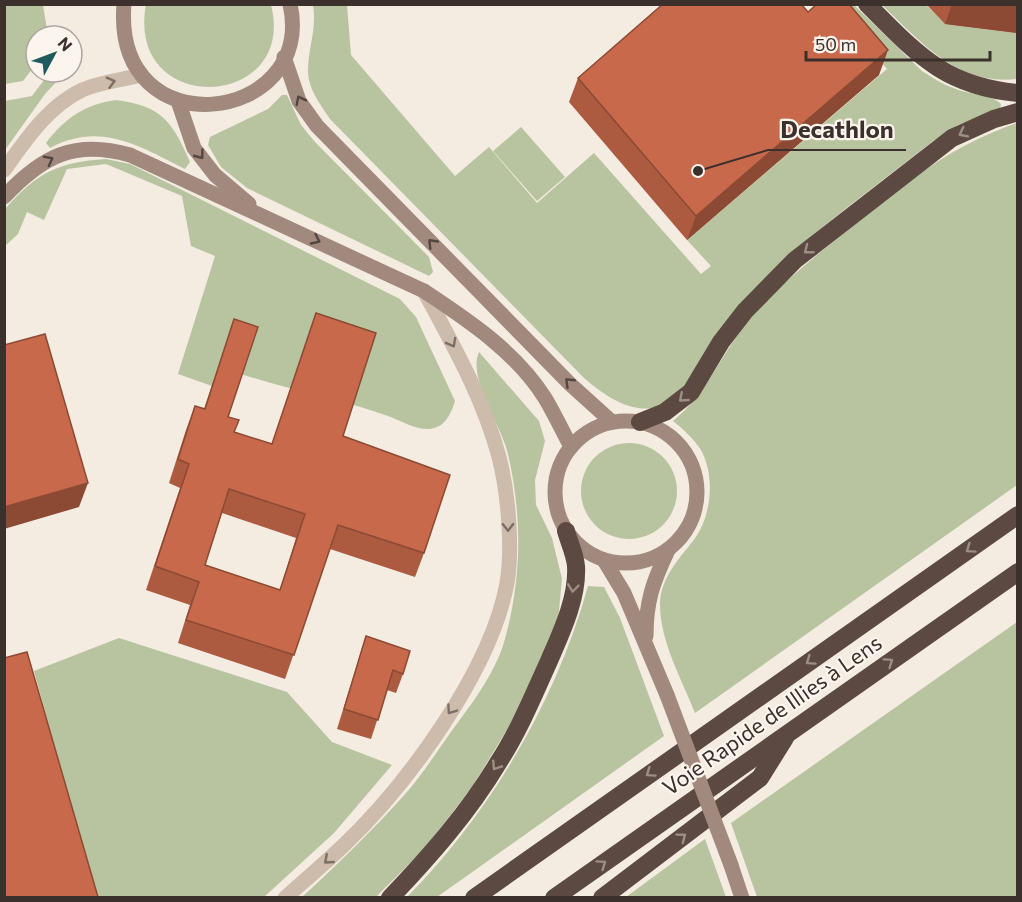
<svg xmlns="http://www.w3.org/2000/svg" width="1022" height="902" font-family="Commissioner,sans-serif">
	<style>
		.green { fill: #b8c4a0 }
		.lines { fill: none; stroke-linecap: round; stroke-linejoin: round }
		.street { stroke: #cdbbac; stroke-width: 15 }
		.secondary { stroke: #a18a7d; stroke-width: 15 }
		.highway { stroke: #5c4a42; stroke-width: 18 }
		.secondary-bridge { stroke: #a18a7d; stroke-width: 15 }
		.wall { fill: #ac5a40; fill-rule: evenodd }
		.shaded-wall { fill: #8c4a34 }
		.building { fill: #c8694b; stroke: #8c4a34; stroke-width: 1.5; fill-rule: evenodd }
		.oneway { stroke: #7d6f65 }
		.oneway2 { stroke: #544640 }
		.oneway3 { stroke: #9c8e87 }
		.labels { text-anchor: middle; stroke-width: 4.5; stroke-linejoin: round; paint-order: stroke }
		.street-label { font-size: 22px; fill: #3b302b; stroke: #fbf5ee }
		.leader { fill: none; stroke: #3b302b; stroke-width: 2 }
		.callout-dot { fill: #3b302b; stroke: #fbf5ee; stroke-width: 2 }
		.callout-label { font-size: 24px; text-anchor: middle; font-weight: bold; fill: #3b302b; stroke: #fbf5ee; stroke-width: 4.5; stroke-linejoin: round; paint-order: stroke }
	</style>
	<rect width="100%" height="100%" fill="#f4ebe1"/>
	<g class="green">
		<path d="M5 4 43 5 48 36H36V64L23 81 5 84Z"/>
		<path d="M146 4 271 5C298 110 125 119 146 4Z"/>
		<path d="M313 5H347L351 55 455 176 489 147 537 203 594 153 701 274 711 266 687 240 887 69 835 9 841 5H854L922 71C933 78 944 85 956 89 970 95 992 94 1001 104L1000 109 958 125 933 141C886 178 836 214 791 254 764 277 740 308 717 334 697 358 688 402 653 408 627 412 603 394 584 378L330 119C321 105 308 89 308 71 308 47 317 30 313 5Z"/>
		<path d="M882 5H926L946 24 1017 33V79C958 86 921 42 882 5Z"/>
		<path d="M50 72H59L61 77 45 94 5 150V101L32 96Z"/>
		<path d="M282 95H287L301 125 315 142 429 257 433 272 429 276 247 188 221 167 208 145 210 137 268 109Z"/>
		<path d="M116 100C162 106 172 121 190 162L185 169C139 146 101 121 50 148L46 143C64 119 85 104 116 100Z"/>
		<path d="M1017 123V485L695 713C682 680 660 641 660 605 660 579 678 560 693 541 711 518 716 478 701 450 694 439 683 429 673 421 708 393 723 350 752 316 782 282 818 254 853 226 910 180 948 147 1017 123Z"/>
		<path d="M521 127 565 177 537 201 493 151Z"/>
		<path d="M106 159 130 164 400 299 416 317 455 401C452 411 447 423 437 427 422 434 402 421 388 416 340 399 290 390 241 374L226 344 212 386 178 374 215 256 191 246 182 196 106 164 67 169 44 220 27 212 18 234 5 246V209C37 173 57 162 106 159Z"/>
		<path d="M479 352 539 421 545 441 535 480 536 505 552 538 562 579 558 621 516 715 472 787 426 847 376 897 301 898C338 864 374 829 407 792 424 772 438 750 453 729 474 701 498 669 506 635 522 575 522 515 508 454 502 426 467 379 479 352Z"/>
		<circle cx="629" cy="491" r="48"/>
		<path d="M588 586 604 587 620 618 664 736 437 897H407C491 812 556 701 588 586Z"/>
		<path d="M1017 622V897H757L731 823Z"/>
		<path d="M119 638 287 692 332 742 392 765 334 833 264 897H95L34 671Z"/>
		<path d="M705 839 726 897H626Z"/>
	</g>
	<g class="lines">
		<g class="street">
			<path d="M4 170C26 140 47 107 82 90 100 82 122 80 141 75"/>
			<path d="M285 898C304 881 324 864 343 846 407 785 491 671 507 583 513 547 508 492 499 457 483 397 453 345 424 291"/>
		</g>
		<g class="secondary">
			<path d="M124 4C112 151 317 124 290 4"/>
			<path d="M284 57 299 101 317 126 570 384 612 422"/>
			<path d="M178 101 194 148 215 175 249 204"/>
			<path d="M4 197C42 156 75 139 130 155L424 291C468 320 516 352 545 398 554 413 562 430 571 447"/>
			<circle cx="626" cy="492" r="71"/>
			<path d="M604 560 624 593 667 695"/>
			<path d="M646 636C646 601 653 582 668 550"/>
			<path d="M731 865 742 898"/>
		</g>
		<g class="highway">
			<path d="M867 4C917 54 944 86 1018 93"/>
			<path d="M640 422 665 412 691 392 721 342 745 311 795 260 952 138 994 119 1018 112"/>
			<path d="M390 898C430 856 468 813 498 763 519 731 533 696 549 661 561 633 578 598 576 566 575 554 569 542 566 531"/>
			<path d="M474 898 1018 515"/>
			<path d="M554 898 1018 572"/>
			<path d="M602 898 760 778 785 738"/>
		</g>
		<path class="secondary-bridge" d="M667 695 731 865"/>
	</g>
	<g class="wall">
		<path d="M926 4H1017V33L945 24Z"/>
		<path d="M808 12 879 75 687 240 569 102 578 78Z"/>
		<path d="M316 313 343 436 424 553 415 577 330 549 285 679 178 643 190 605 146 590 180 488 169 483 186 430 195 406 204 409 234 319 228 417 234 432 272 444ZM222 513 296 538 280 590 205 565Z"/>
		<path d="M366 636 403 674 396 693 387 690 371 739 337 729 360 655Z"/>
	</g>
	<g class="shaded-wall">
		<path d="M952 4H996L1017 7V33L945 24Z"/>
		<path d="M888 50 879 75 687 240 696 216Z"/>
		<path d="M88 483 79 507 4 529V507Z"/>
	</g>
	<g class="building">
		<path d="M663 4H801L808 12 817 4H849L888 50 696 216 578 78Z"/>
		<path d="M996 4H1017V7Z"/>
		<path d="M316 313 376 333 343 436 450 475 424 553 338 525 294 655 186 620 199 582 155 566 189 464 178 459 195 406 205 409 234 319 258 327 228 417 239 420 234 432 272 444ZM229 489 305 514 280 590 205 565Z"/>
		<path d="M45 334 88 483 4 507V345Z"/>
		<path d="M366 636 410 651 403 674 393 670 378 720 344 709Z"/>
		<path d="M27 652 98 897H4V658Z"/>
	</g>
	<defs><path id="oneway-chevron" d="M-2-3.5L2.5 0L-2 3.5" fill="none" stroke-width="1.6" stroke-linecap="round" stroke-linejoin="round" transform="scale(1.5)"/></defs>
	<g class="oneway">
		<use href="#oneway-chevron" transform="translate(111 82) rotate(-15)"/>
		<use href="#oneway-chevron" transform="translate(452 343) rotate(62)"/>
		<use href="#oneway-chevron" transform="translate(508 527) rotate(89)"/>
		<use href="#oneway-chevron" transform="translate(451 710) rotate(125)"/>
		<use href="#oneway-chevron" transform="translate(328 860) rotate(139)"/>
	</g>
	<g class="oneway2">
		<use href="#oneway-chevron" transform="translate(300 100) rotate(-117)"/>
		<use href="#oneway-chevron" transform="translate(200 155) rotate(53)"/>
		<use href="#oneway-chevron" transform="translate(49 160) rotate(-28)"/>
		<use href="#oneway-chevron" transform="translate(316 240) rotate(25)"/>
		<use href="#oneway-chevron" transform="translate(432 243) rotate(-134)"/>
		<use href="#oneway-chevron" transform="translate(569 382) rotate(-136)"/>
	</g>
	<g class="oneway3">
		<use href="#oneway-chevron" transform="translate(963 133) rotate(153)"/>
		<use href="#oneway-chevron" transform="translate(808 250) rotate(142)"/>
		<use href="#oneway-chevron" transform="translate(683 398) rotate(139)"/>
		<use href="#oneway-chevron" transform="translate(970 549) rotate(145)"/>
		<use href="#oneway-chevron" transform="translate(573 588) rotate(97)"/>
		<use href="#oneway-chevron" transform="translate(810 661) rotate(145)"/>
		<use href="#oneway-chevron" transform="translate(889 662) rotate(-35)"/>
		<use href="#oneway-chevron" transform="translate(496 766) rotate(123)"/>
		<use href="#oneway-chevron" transform="translate(650 773) rotate(145)"/>
		<use href="#oneway-chevron" transform="translate(682 837) rotate(-37)"/>
		<use href="#oneway-chevron" transform="translate(602 864) rotate(-35)"/>
	</g>
	<g class="labels">
		<g class="street-label">
			<text transform="translate(772 715) rotate(-35)" y="8">Voie Rapide de Illies à Lens</text>
		</g>
	</g>
	<path class="leader" d="M698 171L768 150H906"/>
	<circle class="callout-dot" cx="698" cy="171" r="6"/>
	<g class="callout-label">
		<text x="837" y="138">Decathlon</text>
	</g>
	<rect width="1022" height="902" fill="none" stroke="#3b302b" stroke-width="12"/>
	<g transform="translate(54 54) rotate(49)"><circle r="28" fill="#fbf5ee" stroke="#aea6a0" stroke-width="1.5"/>
	<path d="M0-4.5L10 22L0 15L-10 22Z" fill="#1f5a5e"/>
	<text y="-9" font-size="16" font-weight="bold" text-anchor="middle" fill="#3b302b">N</text>
	</g>
	<path d="M806 51v9h184v-9" fill="none" stroke="#3b302b" stroke-width="3"/>
	<text x="815" y="51" font-size="18" fill="#3b302b" stroke="#fbf5ee" stroke-width="4.5" paint-order="stroke">50 m</text>
</svg>
